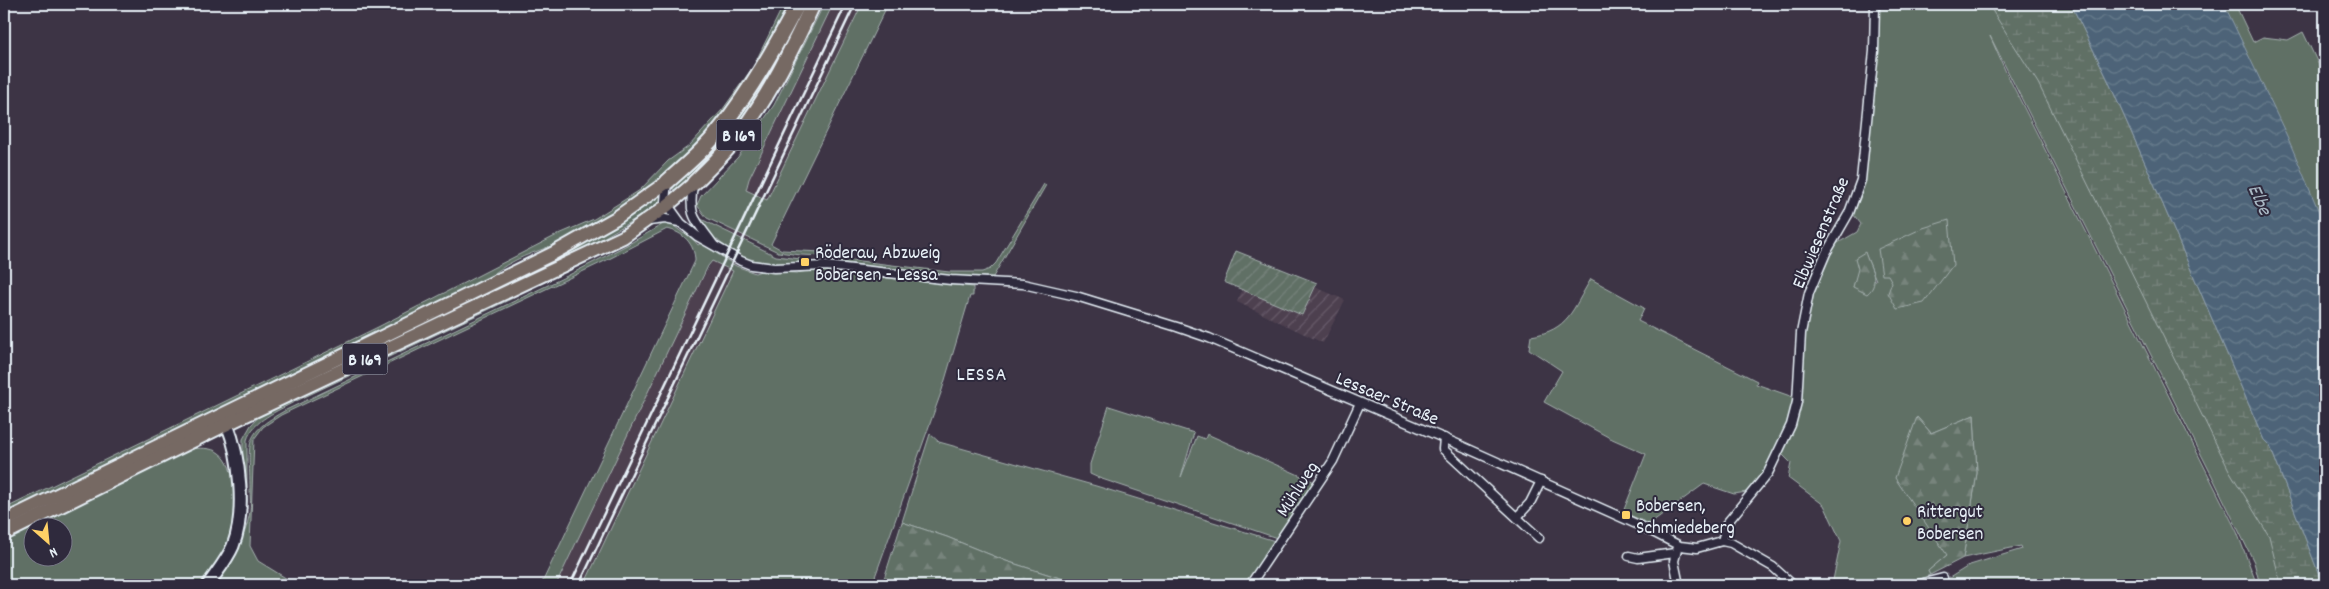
<svg xmlns="http://www.w3.org/2000/svg" width="2329" height="589" font-family="Dekko,sans-serif">
	<style>
		.built { fill: #4d3f4f }
		.industrial { fill: url(#industrial-furrows) }
		.grass { fill: #606f65; stroke: #a4b0ae; fill-rule: evenodd }
		.forest { fill: url(#forest-firs); stroke: #a4b0ae }
		.wetland { fill: url(#wetland-marsh); stroke: #a4b0ae }
		.garden { fill: url(#garden-furrows); stroke: #a4b0ae }
		.water { fill: url(#water-waves); stroke: #8b9cab }
		.lines { fill: none; stroke-linecap: round; stroke-linejoin: round }
		.street-casing { stroke: #e8f1f8; stroke-width: 11 }
		.secondary-casing { stroke: #e8f1f8; stroke-width: 15 }
		.primary-casing { stroke: #e8f1f8; stroke-width: 16 }
		.highway-casing { stroke: #e8f1f8; stroke-width: 18 }
		.street { stroke: #2f2a3d; stroke-width: 8 }
		.secondary { stroke: #2f2a3d; stroke-width: 11 }
		.primary { stroke: #766964; stroke-width: 12 }
		.highway { stroke: #766964; stroke-width: 14 }
		.rail { stroke: #e8f1f8; stroke-width: 2.5 }
		.poi-dot { fill: #ffd166; stroke: #2f2a3d; stroke-width: 2 }
		.labels { text-anchor: middle; stroke-width: 4; stroke-linejoin: round; paint-order: stroke }
		.shield { fill: #2f2a3d; stroke: #b0b5c0; stroke-width: 1 }
		.shield-label { font-size: 18px; font-weight: bold; fill: #e8f1f8 }
		.street-label { font-size: 19px; fill: #e8f1f8; stroke: #2f2a3d }
		.poi-label { font-size: 19px; fill: #e8f1f8; stroke: #2f2a3d; text-anchor: start }
		.water-label { font-size: 20px; font-style: italic; fill: #aab9c5; stroke: #2f2a3d }
		.neighbourhood-label { font-size: 20px; letter-spacing: 1px; fill: #e8f1f8; stroke: #2f2a3d }
	</style>
	<defs>
		<pattern id="industrial-furrows" width="10" height="10" patternUnits="userSpaceOnUse" patternTransform="scale(1.25)"><rect width="10" height="10" fill="#4d3f4f"/><path d="M-1 1l2-2M0 10L10 0M9 11l2-2" fill="none" stroke="#675b69"/></pattern>
		<pattern id="forest-firs" width="22" height="20" patternUnits="userSpaceOnUse" patternTransform="scale(1.25)"><rect width="22" height="20" fill="#606f65"/><path d="M5 1l3.5 6h-7zM16 11l3.5 6h-7z" fill="#77847c"/></pattern>
		<pattern id="wetland-marsh" width="20" height="14" patternUnits="userSpaceOnUse" patternTransform="scale(1.25)"><rect width="20" height="14" fill="#606f65"/><path d="M1 5h8M5 5V1M11 12h8M15 12V8" fill="none" stroke="#77847c"/></pattern>
		<pattern id="garden-furrows" width="10" height="10" patternUnits="userSpaceOnUse" patternTransform="scale(1.25)"><rect width="10" height="10" fill="#606f65"/><path d="M-1 1l2-2M0 10L10 0M9 11l2-2" fill="none" stroke="#77847c"/></pattern>
		<pattern id="water-waves" width="16" height="10" patternUnits="userSpaceOnUse" patternTransform="scale(1.25)"><rect width="16" height="10" fill="#4d6478"/><path d="M0 5q4-4 8 0t8 0" fill="none" stroke="#677b8c"/></pattern>
	</defs>
	<rect width="100%" height="100%" fill="#3d3445"/>
	<filter id="ink" filterUnits="userSpaceOnUse"><feTurbulence type="fractalNoise" baseFrequency=".02" numOctaves="2"/><feDisplacementMap in="SourceGraphic" scale="10" xChannelSelector="R" yChannelSelector="G"/><feConvolveMatrix kernelMatrix="1 2 1 2 8 2 1 2 1" color-interpolation-filters="sRGB"/></filter>
	<g filter="url(#ink)">
		<path class="built" d="M833 4H862L584 585H556L675 332 712 261 746 190 749 179Z"/>
		<path class="industrial" d="M1315 287 1345 300 1323 343 1237 302 1243 288 1302 315Z"/>
		<g class="grass">
			<path d="M784 4H792C741 106 678 177 579 234 559 245 536 250 516 260 503 266 493 275 481 282L4 516V509L378 327 559 234 594 219 640 190 668 161 689 146 723 109 753 67Z"/>
			<path d="M803 4H807C770 78 738 135 675 191L673 190V186L715 146 732 125Z"/>
			<path d="M824 4H833L749 179 746 190 767 200 862 4H888L771 244 782 250 822 252 835 258 949 272H982L990 269 996 263 1044 184 1046 185 993 277 951 276 830 261 826 256 801 255 778 252 707 218 697 205 701 196 738 157 774 105Z"/>
			<path d="M1877 4H2071L2323 585H2260L2254 562 2211 474 1990 36 2005 70 2237 532 2257 585H1938L1970 565 2022 549 2021 546 1963 558 1977 473 1974 415 1931 433 1917 417 1947 555 1928 571 1930 575 1906 585H1832L1841 541 1824 505 1788 478 1791 463 1781 453 1793 428 1803 334 1810 294 1828 254 1836 244 1857 232 1861 224 1853 214 1860 198 1863 181ZM1865 253 1876 280 1853 287Z"/>
			<path d="M2223 4H2235L2253 42 2263 37 2288 40 2303 32 2325 78V233Z"/>
			<path d="M660 192 661 201 640 216 596 242 328 370Z"/>
			<path d="M701 219 776 256 801 259 800 263C754 266 729 257 699 221Z"/>
			<path d="M665 223 674 226 684 234 687 232 698 245 701 243 736 266 755 273 761 271 797 273 813 270 973 287V296H970L942 390 872 585H584L733 271 712 261 708 266 556 585H541L695 261C695 244 683 232 667 229L607 260 281 415 263 427 254 439 250 546 258 561 297 585H216C231 561 245 540 250 512 251 505 250 496 250 489 250 442 241 435 286 410L567 276 627 245Z"/>
			<path d="M1591 279 1644 308 1638 321 1757 381 1756 384 1793 397C1789 434 1771 464 1747 492L1734 494 1704 484 1649 524 1623 512 1646 454 1610 438 1544 402 1562 371 1529 349 1531 336C1569 330 1572 310 1591 279Z"/>
			<path d="M513 298 294 402C278 411 253 420 247 440V501L242 531 243 439 251 425 261 414 503 299Z"/>
			<path d="M1109 406 1194 433 1181 477 1197 436 1205 439 1207 434 1317 483 1277 538 1099 478 1090 474V464Z"/>
			<path d="M930 434 939 442 1096 486 1275 541 1247 585H1082L1006 561 947 537 902 522Z"/>
			<path d="M189 449C198 448 212 447 219 453 237 465 238 512 232 531 226 550 214 568 203 585H80V583L4 585V539ZM32 526H62V556H32Z"/>
		</g>
		<g class="forest">
			<path d="M1949 220 1953 265 1924 303 1897 309 1888 293 1892 282 1888 275H1882L1878 249 1923 228Z"/>
			<path d="M1865 252C1869 267 1882 282 1867 294L1853 287 1858 269 1855 258Z"/>
			<path d="M1974 415 1977 473 1963 558 1930 575 1928 571 1947 555 1895 478 1917 417 1931 433Z"/>
			<path d="M902 522 947 537 1006 561 1082 585H882Z"/>
		</g>
		<path class="wetland" d="M1988 4H2071L2107 78 2146 165 2264 440 2270 446 2323 585H2281L2269 536 2229 470 2038 83Z"/>
		<path class="garden" d="M1236 251 1317 283 1302 315 1224 282Z"/>
		<path class="water" d="M2071 4H2224L2287 136 2325 226V585H2323L2270 446 2264 440 2146 165 2107 78Z"/>
		<g class="lines">
			<defs>
				<g id="street">
					<path d="M667 182 665 201 681 223 697 236 741 261 751 265 774 268 826 266 951 280 1023 284 1076 296 1177 327 1209 338 1455 443 1643 527 1680 546 1697 548 1722 541 1731 543 1773 567 1793 585"/>
					<path d="M693 185C688 217 695 219 713 244"/>
					<path d="M649 221 665 219 679 222"/>
					<path d="M1444 438 1443 449 1539 538"/>
					<path d="M1517 517 1530 503 1541 481"/>
					<path d="M1722 541 1727 523 1768 473 1791 425 1797 402 1801 333 1809 293 1826 253 1849 213 1861 180 1874 51 1875 4"/>
					<path d="M1677 550 1674 561 1679 585"/>
					<path d="M1629 556 1638 558 1675 553"/>
					<path d="M1250 585 1333 461 1360 403"/>
					<path d="M1916 585 1943 578"/>
				</g>
				<path id="secondary" d="M208 585C216 573 227 560 233 546 246 513 240 456 227 424"/>
				<g id="primary">
					<path d="M4 521 552 254 616 218 667 182"/>
					<path d="M4 534 227 424 623 237 668 205 694 183"/>
				</g>
				<g id="highway">
					<path d="M667 182C686 165 706 148 721 128 751 90 775 47 798 4"/>
					<path d="M694 183C709 168 725 153 739 135 770 95 792 49 813 4"/>
				</g>
			</defs>
			<use href="#street" class="street-casing"/>
			<use href="#secondary" class="secondary-casing"/>
			<use href="#primary" class="primary-casing"/>
			<use href="#highway" class="highway-casing"/>
			<use href="#street" class="street"/>
			<use href="#secondary" class="secondary"/>
			<use href="#primary" class="primary"/>
			<use href="#highway" class="highway"/>
			<g class="rail">
				<path d="M570 585 846 4"/>
				<path d="M579 585 855 4"/>
			</g>
		</g>
	</g>
	<g class="poi-dot">
		<rect x="800" y="257" width="10" height="10" rx="2.5"/>
		<rect x="1621" y="510" width="10" height="10" rx="2.5"/>
		<circle cx="1907" cy="521" r="5"/>
	</g>
	<g class="labels">
		<g class="shield">
			<rect x="716.5" y="119.5" width="45" height="31" rx="4"/>
			<rect x="342.5" y="343.5" width="45" height="31" rx="4"/>
		</g>
		<g class="shield-label">
			<text x="739" y="141">B 169</text>
			<text x="365" y="365">B 169</text>
		</g>
		<g class="street-label">
			<text transform="translate(1819 232) rotate(-67)" y="7">Elbwiesenstraße</text>
			<text transform="translate(1388 397) rotate(23)" y="7">Lessaer Straße</text>
			<text transform="translate(1296 488) rotate(-57)" y="7">Mühlweg</text>
		</g>
		<g class="poi-label">
			<text x="815" y="258">Röderau, Abzweig<tspan x="815" dy="22">Bobersen - Lessa</tspan></text>
			<text x="1636" y="511">Bobersen,<tspan x="1636" dy="22">Schmiedeberg</tspan></text>
			<text x="1917" y="517">Rittergut<tspan x="1917" dy="22">Bobersen</tspan></text>
		</g>
		<g class="water-label">
			<text transform="translate(2261 199) rotate(66)" y="7">Elbe</text>
		</g>
		<g class="neighbourhood-label">
			<text x="982" y="380">LESSA</text>
		</g>
	</g>
	<rect width="2329" height="589" fill="none" stroke="#2f2a3d" stroke-width="20"/>
	<rect x="10" y="10" width="2309" height="569" fill="none" stroke="#e8f1f8" stroke-width="2" filter="url(#ink)"/>
	<g transform="translate(48 542) rotate(153)"><circle r="24" fill="#2f2a3d" stroke="#797a88"/>
	<path d="M0-4L9 19L0 12L-9 19Z" fill="#ffd166"/>
	<text y="-8" font-size="14" font-weight="bold" text-anchor="middle" fill="#e8f1f8">N</text>
	</g>
</svg>
